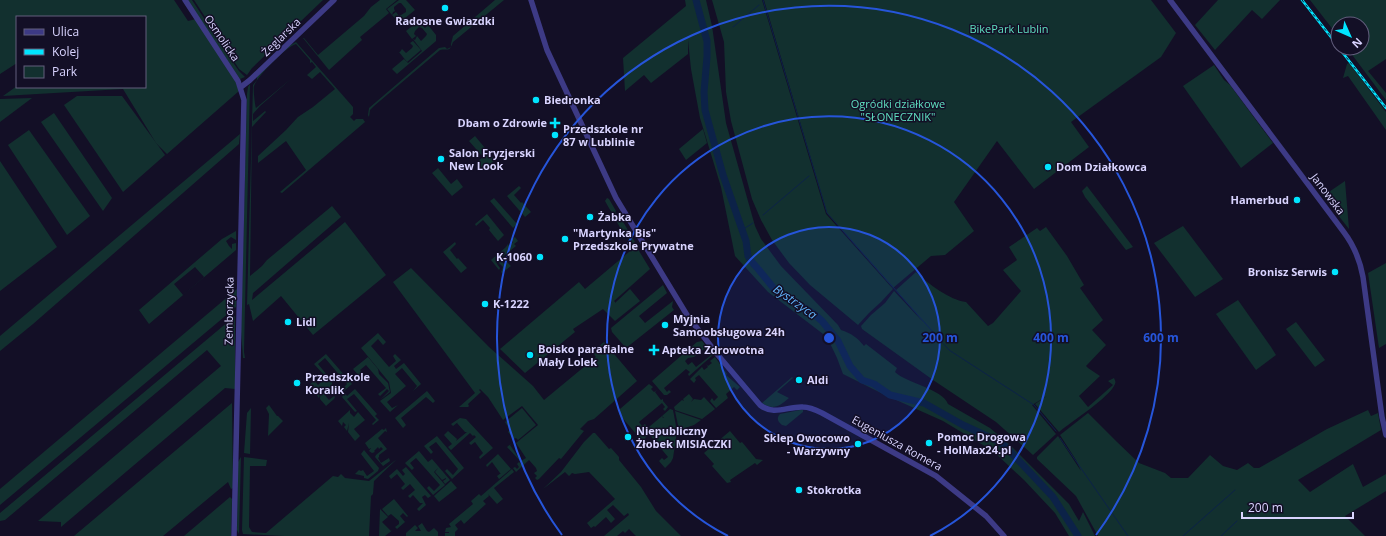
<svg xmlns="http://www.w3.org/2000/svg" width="1386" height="536" font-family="'Open Sans',sans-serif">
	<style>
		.green { fill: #12302f; fill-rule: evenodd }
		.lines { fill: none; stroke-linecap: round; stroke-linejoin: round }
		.stream { stroke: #0c2248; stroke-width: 1 }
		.river { stroke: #0c2248; stroke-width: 7 }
		.tertiary { stroke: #3d3a85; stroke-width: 5.5 }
		.rail-casing { stroke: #00e5ff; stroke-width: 2.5 }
		.rail { stroke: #130f26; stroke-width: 1; stroke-dasharray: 3; stroke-linecap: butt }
		.ring { fill: none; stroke: #2655da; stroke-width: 2 }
		.poi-dot { fill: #00e5ff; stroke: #130f26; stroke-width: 1.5 }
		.labels { text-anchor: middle; stroke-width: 3; stroke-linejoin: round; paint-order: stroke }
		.poi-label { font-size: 11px; font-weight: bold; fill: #d9d4ff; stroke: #130f26; text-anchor: start }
		.park-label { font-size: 11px; fill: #5fe0c0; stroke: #130f26 }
		.street-label { font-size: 11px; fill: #d9d4ff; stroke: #130f26 }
		.water-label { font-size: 12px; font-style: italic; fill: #62b6ff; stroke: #130f26 }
		.centre { fill: #2655da; stroke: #130f26; stroke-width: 2 }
		.ring-label { font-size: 12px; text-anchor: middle; font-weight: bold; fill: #2655da; stroke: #130f26; stroke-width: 3; stroke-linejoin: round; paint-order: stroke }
	</style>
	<rect width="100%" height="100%" fill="#130f26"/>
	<g class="green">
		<path d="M0 0H174L188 21 196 19 235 80 239 91 167 154 156 143 123 89 3 96 17 86 145 87V17H17V63L0 74Z"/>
		<path d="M187 0H192L232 61 239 71 245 77 240 79Z"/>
		<path d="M194 0H323L252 68 247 75 239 69Z"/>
		<path d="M380 0H397L386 9 389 13 360 37 362 40 329 70 303 38H304L318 55 364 16 371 7Z"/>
		<path d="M399 0H406L415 10 399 23 392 15 396 12 399 16 401 15 406 12V9L401 3H399L394 7V9L395 11 393 12 392 15 387 9Z"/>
		<path d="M495 0H504L453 42C449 53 449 48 440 50L374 106 370 110 369 117 368 115 369 108 439 48 445 47 447 49 451 47V44L453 36Z"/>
		<path d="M685 0H706L712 26 726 123 755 226 761 239 781 266 838 325 841 330C851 333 858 338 864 346L866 344 897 368 895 372C906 383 943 389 948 404L990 428 1010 445 1069 504 1079 521 1083 512 1095 536H1069L1055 513 1024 480 993 451 943 421 885 395 843 374 837 358 827 337 768 292 735 256 721 187 700 118 691 69 688 40V54L651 83 644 75 625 91 623 58 686 6Z"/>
		<path d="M712 0H762L826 214 893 289 881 302 869 313 858 325 810 285 789 263 772 240 761 220 752 199 731 121 726 92 724 42Z"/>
		<path d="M764 0H1151L1176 33 1161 57 1071 122 1089 147 1034 189 997 141 954 202 974 231 945 255 931 256 893 288 827 213Z"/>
		<path d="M1218 0H1280L1262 19 1252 10 1215 50 1195 25Z"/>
		<path d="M1310 0H1386V59L1368 71 1386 93V100L1347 48H1362V24H1338V36Z"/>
		<path d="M415 24 422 25 425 28 428 25 436 35V41L397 74 392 69 404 59 408 63 422 51 413 39 415 40 417 36 421 41 426 36 427 34 422 28 419 27 415 31 414 34 416 36 412 39 406 31Z"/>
		<path d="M413 41 421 50 407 62 399 52H400L402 49 406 53 412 48 413 46 410 43Z"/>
		<path d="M296 42 353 107V114L350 117 354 121 356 119H363L365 122 282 193 280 192 306 170 286 141 258 163V156L286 130 298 117 313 107 335 89 320 72 312 79 307 75 316 67 312 62 310 63V60L296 44C287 46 257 76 254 86 253 88 255 106 256 108L292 78 260 106 253 114V121L265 111 266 112 252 127 250 276 262 266 267 260 332 206 341 217 253 293 252 300 345 222 386 275 313 335 281 296 253 321 249 304 247 305 253 85 257 80V76L289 46Z"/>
		<path d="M1349 63 1386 112V130L1348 76 1343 78 1347 64Z"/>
		<path d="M1214 65 1224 80 1230 85 1273 143 1241 168 1183 86Z"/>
		<path d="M250 84 244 352 245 358H243L241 330 247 94 248 87Z"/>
		<path d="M77 96H122L165 155 123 192 64 105Z"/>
		<path d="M32 98 0 122V99Z"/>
		<path d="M54 113 112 198 103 211 41 122Z"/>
		<path d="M703 129 707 143 686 160 679 149Z"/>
		<path d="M29 130 90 216 67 235 8 145Z"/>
		<path d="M240 134 239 144 33 324 0 351V336Z"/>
		<path d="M475 136 495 160 484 169 477 162 483 157 469 141Z"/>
		<path d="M0 161 57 247 0 291Z"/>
		<path d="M438 168 451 184 457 179 463 187 452 196 432 173Z"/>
		<path d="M1345 181 1349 229 1323 196Z"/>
		<path d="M519 186 521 188 514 195 521 203 522 202 531 212 525 217 507 196Z"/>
		<path d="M1087 186 1133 247 1126 250 1085 197 1082 191Z"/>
		<path d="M494 198 517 224 513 228 490 201Z"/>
		<path d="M607 198 609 199 616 211 615 212 618 216 619 215 635 242 628 248 625 245 630 243 628 237 626 238 605 201Z"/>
		<path d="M487 214 504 235 498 241 489 230 490 228 483 220 476 226 475 224Z"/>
		<path d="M1183 226 1223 279 1195 297 1154 243Z"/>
		<path d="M1046 227 1067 256 1084 285 1080 288 1103 320 1092 330 1106 345 1086 366 1088 368 1100 376 1079 396 1088 407 1113 385 1108 381 1114 378C1115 381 1116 381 1115 384 1110 397 1071 422 1059 432L1035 404 1047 396 1032 405 1056 434 1033 455 996 422 933 380 862 329 861 326 871 315 885 303 894 291 923 322 896 290 916 272C928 284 950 300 966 302L988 326 993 323 1021 291 1003 270 1017 260 1009 247 1037 228 1040 231Z"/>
		<path d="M236 231V240L231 237 226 241 229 246 232 249V244L236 243V250L149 324 139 310 222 239ZM195 267 204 277 183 295 174 284Z"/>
		<path d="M515 237 518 241 514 244 516 246 500 259 504 264 507 262 511 266 502 273 501 272 503 267 499 263 500 259 497 256C494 261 497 264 500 268L499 270 491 260 506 247 508 244 509 246 513 242 511 240Z"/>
		<path d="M455 242 456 244 450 250 457 259 458 258 467 268 461 273 443 252Z"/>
		<path d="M636 246 650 269 614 301 616 303V302L630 289 640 301 615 321 603 309 573 329 575 332 525 373 500 349 579 282 585 289Z"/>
		<path d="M1386 263V344L1379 348 1368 273Z"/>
		<path d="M411 268 489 347 533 386 544 400 596 357 592 352 604 342 637 381 594 419 588 421 580 429 584 431 561 459 559 458 539 479 537 480 535 478 537 476 534 473 537 471 536 468 529 460 516 472 513 468 515 467 517 469 519 467 517 464 519 462 522 465 523 464 507 447 512 443 510 445 521 461 526 458 516 443 538 425 522 406 503 420 488 397 480 389 479 390 481 392 468 404 469 406 468 407H459L475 393 393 282Z"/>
		<path d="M663 285 667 293 639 316 645 323 673 301 672 307 674 310 626 348 612 332 611 328Z"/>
		<path d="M237 289 236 307 0 505V489Z"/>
		<path d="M1238 300 1271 347 1276 355 1256 370 1216 314Z"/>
		<path d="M235 316V389L225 388 61 527V522L38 521 221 366 207 350 5 520 0 521V513Z"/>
		<path d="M1296 322 1325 360 1315 367 1286 329Z"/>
		<path d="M378 333 386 342 383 345 378 339 371 346 389 367 396 361 393 356 395 354 401 360 394 366 396 369 404 363 421 384 413 391 417 386 402 368 395 374 406 386 387 402 392 408 398 405 390 412 380 401 391 393 389 382 361 348Z"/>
		<path d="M702 341 709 350 708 351 704 349 694 357 688 358 685 361 688 365 692 362 696 367 710 356 708 353 711 352 713 355 689 376 688 374 690 372 686 369 664 388 667 392 669 390 671 392 667 395H664L652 381 697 342Z"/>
		<path d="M326 354 352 384 344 391 342 389 347 384 325 358 318 364 327 375 325 376 314 364Z"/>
		<path d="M368 357 378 369 379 374 388 383 390 392 380 400 389 391 387 389 380 396 378 394 386 388 366 365 360 370 364 376 361 378 353 369Z"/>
		<path d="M715 357 727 374 726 375 740 387 737 390 734 387 726 394 728 398 716 408 710 401 712 398 714 401 718 397 699 375 695 378 696 380 694 383 690 379 702 367 704 370 708 367 706 364 708 366 712 363 710 361Z"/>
		<path d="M328 377 332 382V386L324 394 329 400 334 396 335 397 334 399 326 406 320 399 321 390 319 398 316 394 317 393 315 394 309 386 314 380 318 385 323 380 325 381 328 379Z"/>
		<path d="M792 377 793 378 777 392 789 398C780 406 773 411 762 403Z"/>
		<path d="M649 384 653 387 651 389 654 392 657 390 655 392 661 400 663 399V401L668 407 665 411 663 409 665 407 662 403 639 422 642 426 645 424 647 427 637 435 619 414 620 409Z"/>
		<path d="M355 389 377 414 375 416 379 420 373 425 372 424 376 420 354 394 347 399 357 411 355 412 342 397 345 393 347 396Z"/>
		<path d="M427 391 435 401 433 403 426 397 401 418 406 425 403 428 395 418Z"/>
		<path d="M689 394 693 399 691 402 694 399 701 400 704 397 715 409 702 419 675 410 674 407 682 400 684 401 683 399Z"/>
		<path d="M232 403 233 488 231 489 228 482 163 536H74Z"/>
		<path d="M269 405 277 416H278L283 421 268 436 269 414 266 408Z"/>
		<path d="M251 408 250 454 244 453 247 413Z"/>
		<path d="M522 408 536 425 518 440 516 438 514 439 508 432 510 430 505 422Z"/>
		<path d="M670 409 673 410 677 431C667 432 657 432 649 427L662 416 663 418H664L662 416Z"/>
		<path d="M350 410V413L354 417 358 412 365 420 354 429 360 436 355 441 348 432 349 423 347 431 344 427 346 425 343 422 342 426 338 421Z"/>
		<path d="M800 410H803V412L786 426 782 425C778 422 776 418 780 414Z"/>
		<path d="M1368 410 1371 416 1378 413 1381 430 1298 480 1310 492 1353 464 1363 487 1386 474V491L1345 516 1365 536H1098L1076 496 1037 459V457L1058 436 1081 471 1076 460 1060 435 1088 413 1116 441 1139 463 1165 473 1171 478H1188L1210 455 1223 466 1237 470 1248 463 1254 468H1259L1327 429Z"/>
		<path d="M675 411 701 420 694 425 679 430Z"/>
		<path d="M460 418 466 419 493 448 480 459 479 457 484 452 483 453 475 442 471 445 469 443 476 437 474 435 473 436 470 433 451 450 448 447 452 444 444 435 448 431 457 439 456 441 467 432H465L457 423 458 422 453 426 451 424Z"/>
		<path d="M386 428 387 432 385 431 378 438 387 449 379 455V457L378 458 381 463 389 458 390 461 383 466 375 457 376 455 383 449 381 447 379 449 378 447 374 451 375 452 372 453 369 451 371 448 369 449 365 443 382 429 384 430Z"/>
		<path d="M648 428C657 434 667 434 677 432L673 458 671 462 665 468 659 461 662 458 664 460 668 457 649 434 645 438 646 440 643 443 638 436Z"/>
		<path d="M730 431 740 443 742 442 756 459 763 460 757 465 755 463 730 480 731 482 727 483 712 466 714 464 704 453Z"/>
		<path d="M593 433H595L609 449 611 448 619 457V460L641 487 656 511 681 536H636L629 529 625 533 623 531 617 536H604L629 515 628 513 624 516 613 505 607 510 615 519 611 523 606 517 595 527 594 526 591 528 587 523 615 499 589 472 575 474 572 473 569 476 565 472 543 489 561 472 584 442Z"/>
		<path d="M437 436 464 468 452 479 445 471 447 469 453 475 458 469 436 442 429 447 433 452 431 454 424 446Z"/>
		<path d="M364 450 379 468 378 471 368 479 364 478V476L355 474 359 470 361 471 363 470 367 476 374 471 361 454Z"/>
		<path d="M419 451 428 462 432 459 450 480 445 484 443 481 446 479V478L442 480 435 472 438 468 434 472 445 485 433 495 427 488 429 486 434 491 440 485 416 458 410 463 414 468 412 470 405 463Z"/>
		<path d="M498 454 511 469 499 479 497 476 501 473H500L492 462 487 467 486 465Z"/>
		<path d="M241 457 239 534 237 530 238 462Z"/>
		<path d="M244 457 267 460 266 466H250L249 527 252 532 266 533 333 476 338 477 341 474 345 478 369 481 397 459 374 481 373 494 371 496 369 536H284L243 534 242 530Z"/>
		<path d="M406 467 431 496 428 498 425 495 422 497 426 505 419 511 417 509 423 503H420L413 495 410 498 408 496 415 490 410 484 403 490 401 488 405 484 397 474 391 479 389 476 397 469 403 476 405 474 402 470Z"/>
		<path d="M512 469 514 472 494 488 503 499 497 504 488 494 489 496 483 501 486 504 464 524 461 520 455 525 458 529 455 532V536H445V533H449V532H445L446 528 451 527 449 524 473 504 471 501 479 494 481 496Z"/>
		<path d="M451 481 457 488 439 502 434 496Z"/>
		<path d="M230 497 232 499 231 536H184Z"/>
		<path d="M394 499 408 516 407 517 403 513 400 516 405 522 397 529 395 527 399 524V521L391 514 388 516 382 509Z"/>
		<path d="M380 509 388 517 382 522 391 531 394 529 385 536H379Z"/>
		<path d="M422 523 427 531 429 532 434 528 438 532V536H406V533L415 525 418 528 415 531H421L418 526Z"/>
	</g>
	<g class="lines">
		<g class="stream">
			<path d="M763 0 827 213 949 350 1034 405 1056 431"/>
			<path d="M733 27 759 5"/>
			<path d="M763 215 809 176"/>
			<path d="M742 230 753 223"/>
			<path d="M1060 438 1128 536"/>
			<path d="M1183 536 1235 490"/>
			<path d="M1221 536 1237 521"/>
		</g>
		<path class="river" d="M696 0 707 41V57L704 92 705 110 723 175 746 241 748 256 751 261 759 270 776 291 814 314 822 321 838 341 850 366 862 380 874 384 890 395 924 403 963 425 998 441 1005 446 1053 497 1078 536"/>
		<g class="tertiary">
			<path d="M185 0 238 81 244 100 234 536"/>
			<path d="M531 0 547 50 616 198 687 315 717 354 760 405C774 416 788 406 803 407 810 407 816 410 822 413L936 476 986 516 1004 536"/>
			<path d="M1170 0 1343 231C1353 244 1360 260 1363 277L1382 417 1386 435"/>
			<path d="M241 87 250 80 334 0"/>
		</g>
		<defs>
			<g id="rail">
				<path d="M1302 0 1338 46"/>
				<path d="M1339 48 1386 108"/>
			</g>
		</defs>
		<use href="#rail" class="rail-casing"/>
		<use href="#rail" class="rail"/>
	</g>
	<circle cx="829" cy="338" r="111" fill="#2655da" fill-opacity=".12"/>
	<g class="ring">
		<circle cx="829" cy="338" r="111"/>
		<path d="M728 536A222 222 0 1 1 930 536"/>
		<path d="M562 535A332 332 0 1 1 1096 535"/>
	</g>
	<g class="poi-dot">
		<circle cx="445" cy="8" r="4"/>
		<circle cx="536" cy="100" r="4"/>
		<path d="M553 117h4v4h4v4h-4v4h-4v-4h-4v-4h4z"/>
		<circle cx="555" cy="135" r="4"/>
		<circle cx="441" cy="159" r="4"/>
		<circle cx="1048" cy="167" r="4"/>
		<circle cx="1297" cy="200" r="4"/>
		<circle cx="590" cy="217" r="4"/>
		<circle cx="565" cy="239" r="4"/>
		<circle cx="540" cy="257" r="4"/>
		<circle cx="1335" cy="272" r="4"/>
		<circle cx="485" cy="304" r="4"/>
		<circle cx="288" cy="322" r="4"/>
		<circle cx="665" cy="325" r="4"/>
		<path d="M652 344h4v4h4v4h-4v4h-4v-4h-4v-4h4z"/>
		<circle cx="530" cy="355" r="4"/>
		<circle cx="799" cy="380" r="4"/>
		<circle cx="297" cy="383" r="4"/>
		<circle cx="628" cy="437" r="4"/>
		<circle cx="929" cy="443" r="4"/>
		<circle cx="858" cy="444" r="4"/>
		<circle cx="799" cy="490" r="4"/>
	</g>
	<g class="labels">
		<g class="poi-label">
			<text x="445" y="25" text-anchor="middle">Radosne Gwiazdki</text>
			<text x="544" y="104">Biedronka</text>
			<text x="547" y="127" text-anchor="end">Dbam o Zdrowie</text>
			<text x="563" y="133">Przedszkole nr<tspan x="563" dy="13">87 w Lublinie</tspan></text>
			<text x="449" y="157">Salon Fryzjerski<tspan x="449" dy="13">New Look</tspan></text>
			<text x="1056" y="171">Dom Działkowca</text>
			<text x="1289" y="204" text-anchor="end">Hamerbud</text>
			<text x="598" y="221">Żabka</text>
			<text x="573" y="237">"Martynka Bis"<tspan x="573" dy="13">Przedszkole Prywatne</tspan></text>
			<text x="532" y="261" text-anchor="end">K-1060</text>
			<text x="1327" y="276" text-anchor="end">Bronisz Serwis</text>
			<text x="493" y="308">K-1222</text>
			<text x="673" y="323">Myjnia<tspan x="673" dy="13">Samoobsługowa 24h</tspan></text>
			<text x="296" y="326">Lidl</text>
			<text x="538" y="353">Boisko parafialne<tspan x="538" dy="13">Mały Lolek</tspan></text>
			<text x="662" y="354">Apteka Zdrowotna</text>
			<text x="305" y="381">Przedszkole<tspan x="305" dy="13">Koralik</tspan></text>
			<text x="807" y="384">Aldi</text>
			<text x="636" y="435">Niepubliczny<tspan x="636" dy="13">Żłobek MISIACZKI</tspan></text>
			<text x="937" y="441">Pomoc Drogowa<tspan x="937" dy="13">- HolMax24.pl</tspan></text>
			<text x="850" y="442" text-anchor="end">Sklep Owocowo<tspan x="850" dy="13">- Warzywny</tspan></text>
			<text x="807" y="494">Stokrotka</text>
		</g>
		<g class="park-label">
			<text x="1009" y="33">BikePark Lublin</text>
			<text x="898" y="108">Ogródki działkowe<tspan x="898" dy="13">"SŁONECZNIK"</tspan></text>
		</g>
		<g class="street-label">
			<text transform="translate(281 37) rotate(-44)" y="4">Żeglarska</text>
			<text transform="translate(222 38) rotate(56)" y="4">Osmolicka</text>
			<text transform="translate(1328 194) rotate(53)" y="4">Janowska</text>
			<text transform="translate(229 311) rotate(-89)" y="4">Zemborzycka</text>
			<text transform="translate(897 443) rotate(29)" y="4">Eugeniusza Romera</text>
		</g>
		<g class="water-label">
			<text transform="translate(795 302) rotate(35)" y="4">Bystrzyca</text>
		</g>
	</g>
	<circle cx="829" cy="338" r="6" class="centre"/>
	<g class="ring-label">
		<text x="940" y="342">200 m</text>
		<text x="1051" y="342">400 m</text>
		<text x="1161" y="342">600 m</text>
	</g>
	<rect x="16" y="16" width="130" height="72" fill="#130f26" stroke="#625e7d"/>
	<rect x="24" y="29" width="20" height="6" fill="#3d3a85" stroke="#625e7d"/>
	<text x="52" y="36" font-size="12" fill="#d9d4ff">Ulica</text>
	<rect x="24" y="49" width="20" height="6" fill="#00e5ff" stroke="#625e7d"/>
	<text x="52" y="56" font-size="12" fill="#d9d4ff">Kolej</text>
	<rect x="24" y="66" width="20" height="12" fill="#12302f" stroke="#625e7d"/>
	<text x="52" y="76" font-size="12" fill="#d9d4ff">Park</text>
	<g transform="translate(1350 36) rotate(135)"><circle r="19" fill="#130f26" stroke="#625e7d"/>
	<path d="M0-3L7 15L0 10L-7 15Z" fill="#00e5ff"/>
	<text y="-6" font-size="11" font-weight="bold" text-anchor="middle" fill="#d9d4ff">N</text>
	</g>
	<path d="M1242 512v6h111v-6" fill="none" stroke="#d9d4ff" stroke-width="2"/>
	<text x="1248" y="512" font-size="12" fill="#d9d4ff" stroke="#130f26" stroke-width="3" paint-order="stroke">200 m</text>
</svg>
